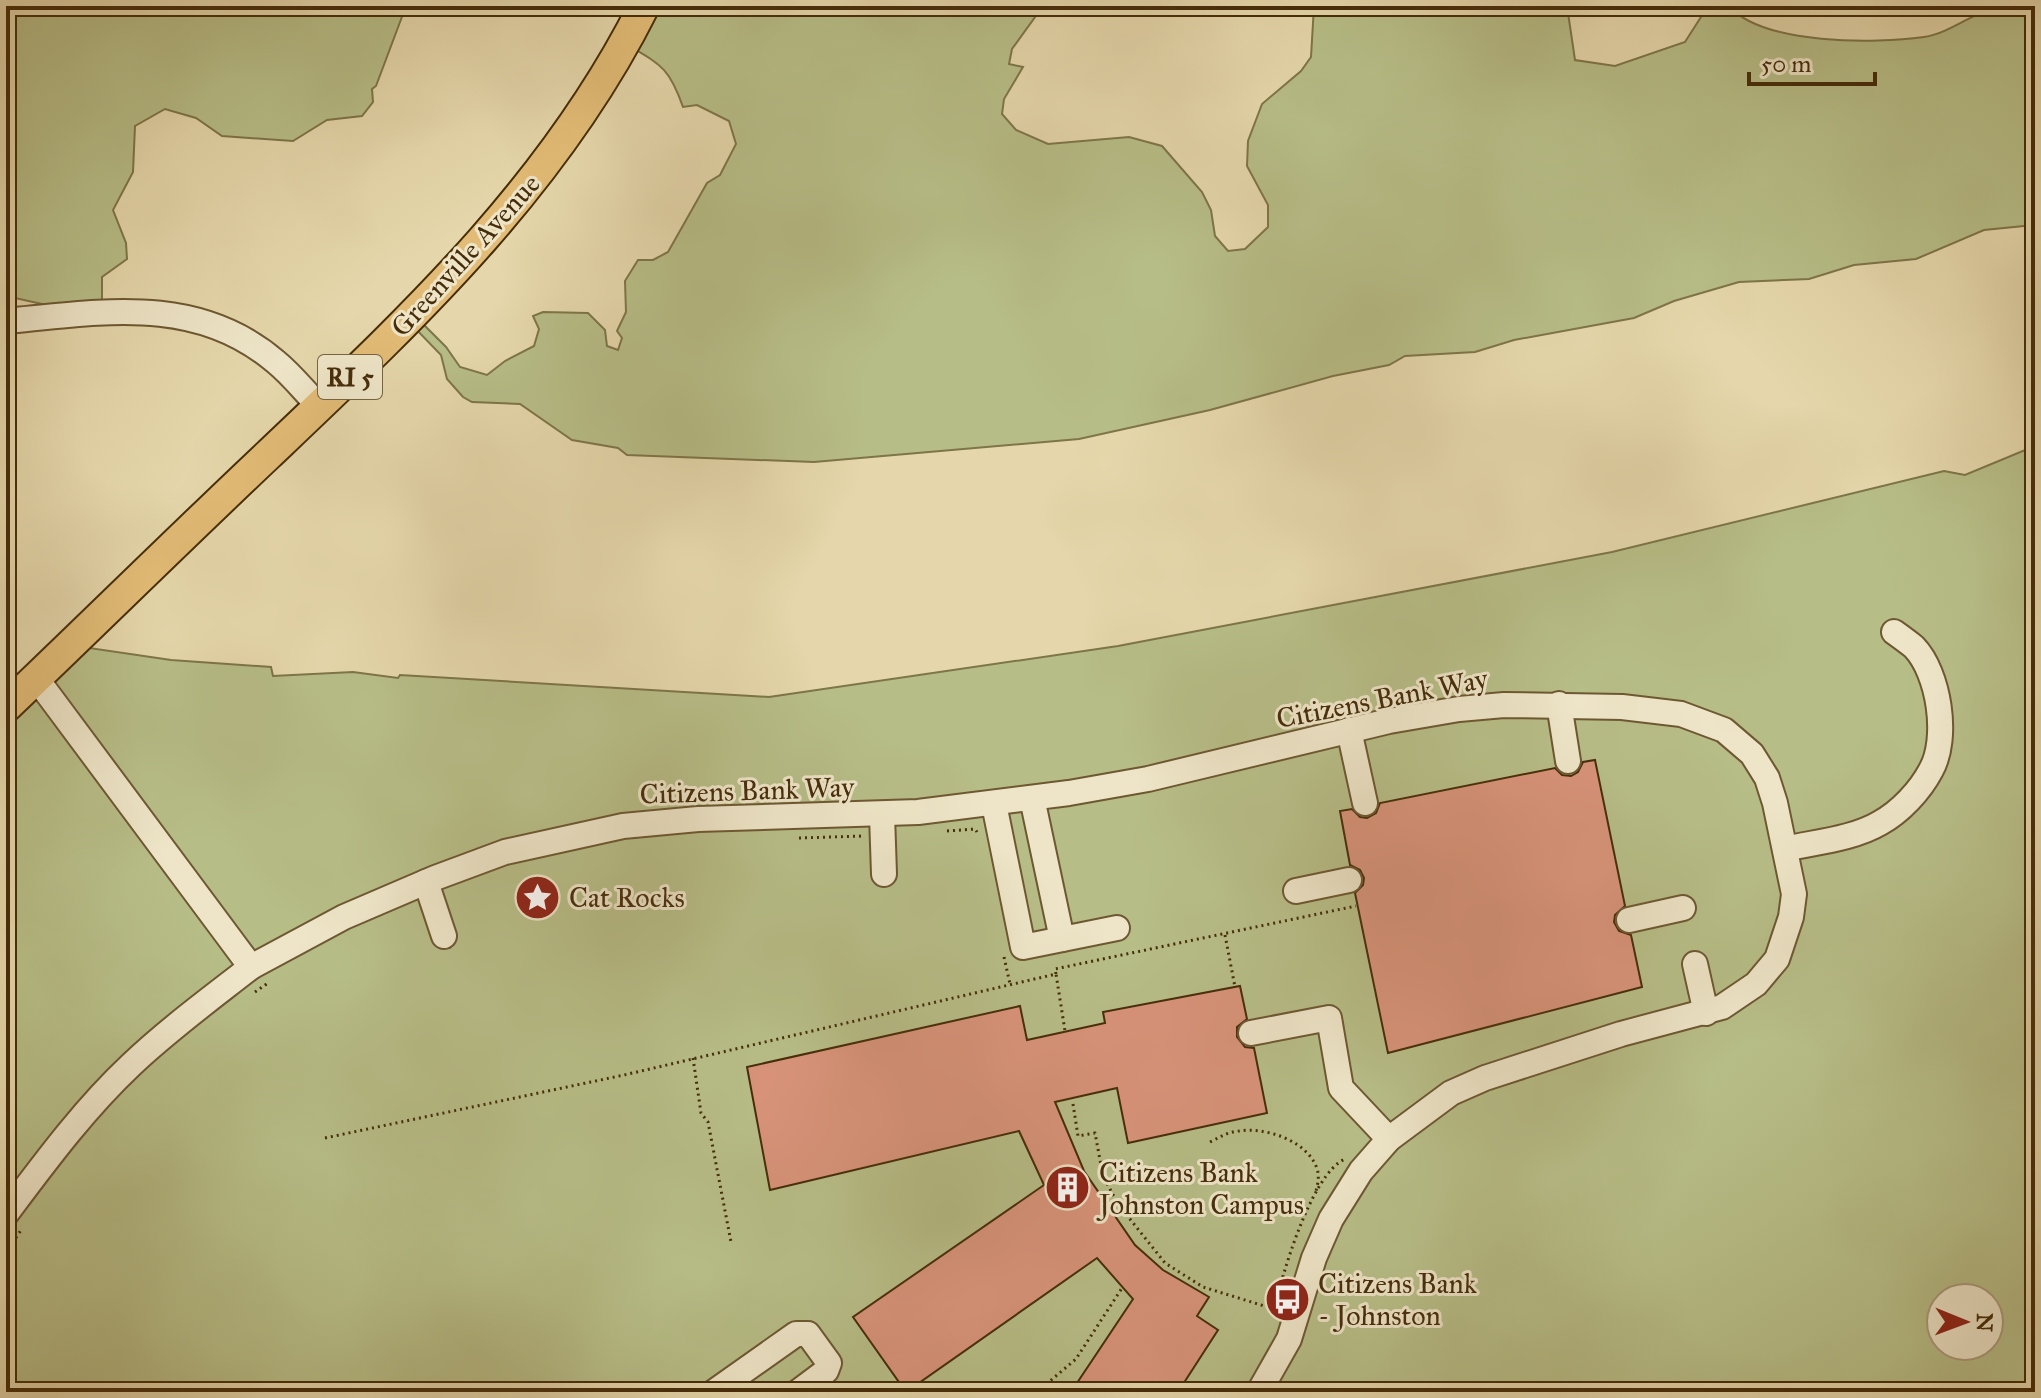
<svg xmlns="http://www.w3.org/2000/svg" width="2041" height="1398" font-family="'IM FELL Great Primer',serif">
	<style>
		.green { fill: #b7bd87; stroke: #7e7548; stroke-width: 2; fill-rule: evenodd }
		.building { fill: #d8937a; stroke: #462d0a; stroke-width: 2 }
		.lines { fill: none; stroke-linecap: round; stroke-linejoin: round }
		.minor-casing { stroke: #6e5832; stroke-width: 28 }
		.major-casing { stroke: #462d0a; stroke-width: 34 }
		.path { stroke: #462d0a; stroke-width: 3; stroke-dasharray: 2 4; stroke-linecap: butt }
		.minor { stroke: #eee5c8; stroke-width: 24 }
		.major { stroke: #e2bc76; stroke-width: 30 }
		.labels { text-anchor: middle; stroke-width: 6; stroke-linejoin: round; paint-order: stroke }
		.shield { fill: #eee5c8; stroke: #786443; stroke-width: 2 }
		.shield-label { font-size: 26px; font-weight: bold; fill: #462d0a }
		.street-label { font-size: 28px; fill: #462d0a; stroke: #eee5c8 }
		.poi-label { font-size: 28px; fill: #462d0a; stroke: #eee5c8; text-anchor: start }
	</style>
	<rect width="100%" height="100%" fill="#e5d7ab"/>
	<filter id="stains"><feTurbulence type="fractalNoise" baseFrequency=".0025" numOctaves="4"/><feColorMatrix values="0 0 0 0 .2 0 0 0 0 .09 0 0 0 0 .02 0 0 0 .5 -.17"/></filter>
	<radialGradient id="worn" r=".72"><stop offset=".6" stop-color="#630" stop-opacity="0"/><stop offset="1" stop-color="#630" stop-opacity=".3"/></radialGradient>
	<g class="green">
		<path d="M6 6H406L376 86 372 89 373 102 362 116 327 120 293 141 222 136 196 118 165 109 135 126 133 172 113 210 126 243 127 259 102 277V306L64 309 6 296Z"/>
		<path d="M646 6H1043L1012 49 1009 64 1023 67 1004 99 1002 114 1016 130 1048 144 1129 137 1162 146 1202 192 1211 210 1215 236 1228 251 1245 249 1268 227V205L1247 166 1248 141 1262 104 1301 71 1311 57 1314 6H1567L1575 60 1615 66 1685 42 1708 6H1729C1763 45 1876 44 1924 37 1950 33 1973 13 1998 6 2009 4 2024 6 2035 6V225L1984 230 1916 259 1854 265 1809 279 1739 282 1674 301 1634 318 1514 340 1475 352 1405 356 1389 365 1333 376 1210 410 1079 439 814 462 627 455 618 448 572 440 520 404 472 402 463 397 447 379 441 355 410 323 416 317 446 347 460 367 487 375 505 361 534 346 539 329 533 316 543 312 588 313 605 330 607 346 618 350 622 338 617 331 626 312 625 281 638 260H653L668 252 707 183 720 175 736 144 729 121 697 105 683 107C669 67 661 65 626 44Z"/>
		<path d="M2035 446V1392H6V709L76 646 171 660 271 667 273 676 353 672 398 678 400 675 769 697 1118 646 1612 552 1944 471 1965 475ZM1941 1298H1989V1346H1941Z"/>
	</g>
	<g class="building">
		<path d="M1595 760 1625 906 1615 915 1614 922 1619 931 1631 935 1642 987 1388 1053 1355 893 1363 885 1364 878 1360 870 1350 865 1340 811 1352 809 1360 817 1367 818 1376 813 1380 803 1555 768 1562 775 1571 776 1578 772 1583 762Z"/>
		<path d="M1240 986 1247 1019 1237 1027V1037L1245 1047 1254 1048 1267 1113 1128 1143 1117 1088 1055 1102 1084 1171 1135 1245 1163 1270 1209 1297 1197 1316 1218 1330 1178 1392H1071L1133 1299 1097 1258 906 1392 853 1317 1044 1185 1019 1131 770 1190 747 1067 1020 1006 1027 1040 1105 1023 1103 1012Z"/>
	</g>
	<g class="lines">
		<defs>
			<g id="minor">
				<path d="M6 321C101 312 197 294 276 362 292 375 305 392 319 406"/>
				<path d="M1559 704 1568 761"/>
				<path d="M1349 730 1365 803"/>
				<path d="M1032 798 1062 939"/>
				<path d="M994 804 1023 947 1117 928"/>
				<path d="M882 815 884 874"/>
				<path d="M1785 849C1815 842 1853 839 1880 823 1900 812 1920 791 1931 770 1949 738 1939 673 1914 647 1908 642 1901 637 1894 632"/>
				<path d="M426 882 444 936"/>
				<path d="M1296 891 1349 880"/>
				<path d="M1629 920 1683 908"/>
				<path d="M1695 964 1706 1013"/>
				<path d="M251 967 344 917 435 878 505 852 623 826 698 819 918 812 1069 793 1148 779 1389 721 1459 709 1504 705 1622 707 1681 714 1724 730 1752 754 1767 778 1775 803 1794 894 1791 917 1777 959 1756 984 1722 1007 1621 1034 1485 1078 1451 1093 1389 1139 1361 1171 1331 1219 1314 1258 1289 1339 1259 1392"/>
				<path d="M1251 1033 1329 1018 1341 1088 1389 1139"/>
				<path d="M6 1214C45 1162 84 1109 132 1064 169 1029 210 999 251 967L36 678"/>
				<path d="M714 1392 796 1334H808L829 1363 826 1371 798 1392"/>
			</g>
			<path id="major" d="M6 707C94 623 180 538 268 455 412 318 554 186 644 6"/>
		</defs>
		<use href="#minor" class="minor-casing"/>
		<use href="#major" class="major-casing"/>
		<g class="path">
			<path d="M947 831 975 829 977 832"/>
			<path d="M799 838 863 836"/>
			<path d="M1225 935 1235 987"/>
			<path d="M1004 957 1010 984"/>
			<path d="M1056 974 1055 969 1356 906"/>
			<path d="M255 992 268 983"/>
			<path d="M693 1058 701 1113 708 1122 731 1242"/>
			<path d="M1073 1104 1078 1136 1095 1133 1103 1176 1118 1204 1165 1263 1203 1287 1274 1309"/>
			<path d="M325 1138 624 1075 1056 974 1065 1031"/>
			<path d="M1210 1142C1220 1137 1228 1132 1239 1131 1265 1127 1305 1140 1316 1166 1320 1175 1318 1183 1316 1191"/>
			<path d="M6 1253 21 1230"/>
			<path d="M1274 1312C1281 1277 1311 1174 1345 1159"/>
			<path d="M1037 1392 1076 1359 1122 1288"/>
		</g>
		<use href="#minor" class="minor"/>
		<use href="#major" class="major"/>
	</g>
	<defs>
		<symbol id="sight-disc" viewBox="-11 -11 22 22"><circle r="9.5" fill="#8f2418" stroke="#eee5c8"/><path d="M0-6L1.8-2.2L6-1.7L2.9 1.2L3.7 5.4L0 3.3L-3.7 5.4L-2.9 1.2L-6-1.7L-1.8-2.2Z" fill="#fff"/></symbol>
		<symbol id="building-disc" viewBox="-11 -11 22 22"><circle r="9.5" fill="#8f2418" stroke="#eee5c8"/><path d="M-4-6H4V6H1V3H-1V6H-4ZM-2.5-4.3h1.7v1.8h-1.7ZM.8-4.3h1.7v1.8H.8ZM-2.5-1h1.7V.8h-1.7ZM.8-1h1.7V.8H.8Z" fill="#fff"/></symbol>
		<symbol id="bus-disc" viewBox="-11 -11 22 22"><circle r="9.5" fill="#8f2418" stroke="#eee5c8"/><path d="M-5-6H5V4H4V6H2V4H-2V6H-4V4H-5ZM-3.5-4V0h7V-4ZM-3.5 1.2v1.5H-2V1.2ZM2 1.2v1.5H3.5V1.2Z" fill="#fff"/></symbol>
	</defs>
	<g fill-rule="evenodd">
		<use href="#sight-disc" x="512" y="872" width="51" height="51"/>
		<use href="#building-disc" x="1042" y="1162" width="51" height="51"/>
		<use href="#bus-disc" x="1262" y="1274" width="51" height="51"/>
	</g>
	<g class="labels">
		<rect class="shield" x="318" y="355" width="64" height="44" rx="6"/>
		<g class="shield-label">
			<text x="350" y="386">RI 5</text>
		</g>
		<g class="street-label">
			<text transform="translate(465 255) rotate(-48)" y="10">Greenville Avenue</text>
			<text transform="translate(1382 698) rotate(-11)" y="10">Citizens Bank Way</text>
			<text transform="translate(747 790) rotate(-2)" y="10">Citizens Bank Way</text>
		</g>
		<g class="poi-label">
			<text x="569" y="907">Cat Rocks</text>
			<text x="1099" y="1182">Citizens Bank<tspan x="1099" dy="32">Johnston Campus</tspan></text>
			<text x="1318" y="1293">Citizens Bank<tspan x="1318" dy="32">- Johnston</tspan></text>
		</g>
	</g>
	<rect width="2041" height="1398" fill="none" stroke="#e5d7ab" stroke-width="32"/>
	<rect x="8" y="8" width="2025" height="1382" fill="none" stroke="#462d0a" stroke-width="4"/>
	<rect x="16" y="16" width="2009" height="1366" fill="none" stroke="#462d0a" stroke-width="2"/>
	<g transform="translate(1965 1322) rotate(91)"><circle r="38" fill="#eee5c8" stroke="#ab9b7c" stroke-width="2"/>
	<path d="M0-6L14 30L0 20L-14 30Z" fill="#8f2418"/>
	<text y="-12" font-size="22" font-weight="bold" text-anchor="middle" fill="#462d0a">N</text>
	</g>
	<path d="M1749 72v12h126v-12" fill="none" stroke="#462d0a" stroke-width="4"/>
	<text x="1761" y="72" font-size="24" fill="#462d0a" stroke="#eee5c8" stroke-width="6" paint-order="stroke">50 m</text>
	<rect width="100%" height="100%" filter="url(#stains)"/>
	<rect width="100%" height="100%" fill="url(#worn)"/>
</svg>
